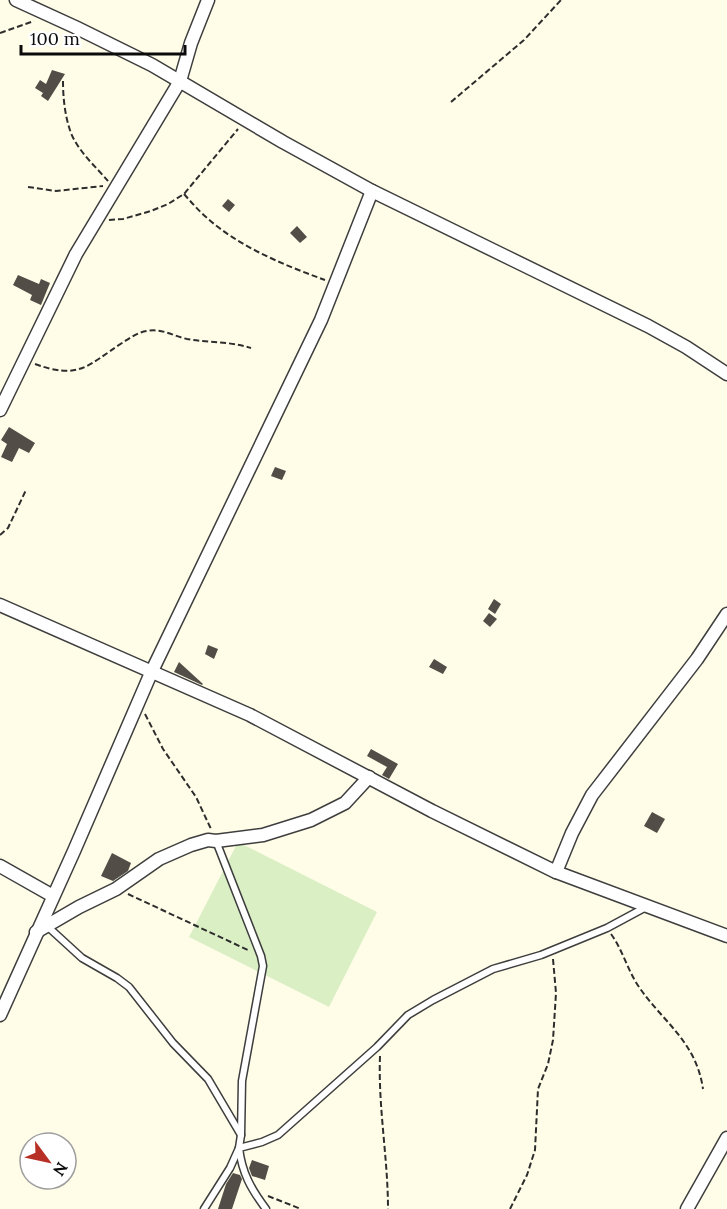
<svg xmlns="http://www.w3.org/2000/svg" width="727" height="1209" font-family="Lora,serif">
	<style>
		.pitch { fill: #dbefc5 }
		.building { fill: #534d47 }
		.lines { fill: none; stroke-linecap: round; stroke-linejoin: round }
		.lane-casing { stroke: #3e3e3e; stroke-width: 9 }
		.street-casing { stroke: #3e3e3e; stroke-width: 15 }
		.path { stroke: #2d2d2d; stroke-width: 2; stroke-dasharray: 6 3; stroke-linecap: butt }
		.lane { stroke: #fff; stroke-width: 6 }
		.street { stroke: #fff; stroke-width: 12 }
	</style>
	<rect width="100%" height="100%" fill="#fffde8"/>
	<path class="pitch" d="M238 842 377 912 329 1007 189 937Z"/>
	<g class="building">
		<path d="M52 70 65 74 48 101 41 96 43 93 35 88 40 80 46 84Z"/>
		<path d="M228 199 235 205 229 212 222 206Z"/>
		<path d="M297 226 307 237 300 243 290 233Z"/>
		<path d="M18 275 39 284 41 279 50 283 41 305 30 300 32 295 13 285Z"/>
		<path d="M9 427 35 443 29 453 19 448 12 462 1 457 7 444 1 440Z"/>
		<path d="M275 467 286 471 282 480 271 476Z"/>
		<path d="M494 599 501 604 495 614 488 609Z"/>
		<path d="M489 613 497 619 490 627 483 621Z"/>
		<path d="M208 645 218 649 214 659 205 654Z"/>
		<path d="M434 659 447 667 443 674 429 667Z"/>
		<path d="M179 662 203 684 202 685 174 672Z"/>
		<path d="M371 749 398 764 389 779 382 775 387 767 367 756Z"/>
		<path d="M652 812 665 819 657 833 644 826Z"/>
		<path d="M112 853 131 863 128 871 113 881 101 876Z"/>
		<path d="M252 1160 269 1166 265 1180 252 1176 249 1168Z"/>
		<path d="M233 1173 240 1175 242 1179 232 1209H218L226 1184Z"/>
	</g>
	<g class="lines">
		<defs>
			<g id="lane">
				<path d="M47 926 82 958 117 978 129 987 173 1043 208 1079 241 1135"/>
				<path d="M204 1209 230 1168 239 1148 241 1135 242 1081 263 966 261 956 216 841"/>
				<path d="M266 1209C251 1189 242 1173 239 1148L262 1142 278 1135 377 1047 408 1015 433 1000 493 969 541 955 607 928 646 907"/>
			</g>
			<g id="street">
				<path d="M16 0 75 27 152 65 283 142 372 191 648 326 686 347 727 374"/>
				<path d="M0 410 76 254 180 81 191 43 208 0"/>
				<path d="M0 605 250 715 432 811 556 872 727 936"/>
				<path d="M0 866 53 896"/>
				<path d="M556 872 572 833 592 795 697 659 727 614"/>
				<path d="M36 932 79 907 116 889 159 859 191 845 208 840 216 841 263 835 311 820 345 803 369 777"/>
				<path d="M0 1015 74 851 151 673 321 320 372 191"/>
				<path d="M687 1209 727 1138"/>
			</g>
		</defs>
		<use href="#lane" class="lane-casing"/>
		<use href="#street" class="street-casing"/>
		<g class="path">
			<path d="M0 33 34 21"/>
			<path d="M63 81C63 98 65 117 71 133 78 151 96 167 108 181"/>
			<path d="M451 102 524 40 561 0"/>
			<path d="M28 187 56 191 103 186"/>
			<path d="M184 194C191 202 198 210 206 217 239 247 284 265 325 280"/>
			<path d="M109 220 123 219 151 211 168 204 184 194 238 129"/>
			<path d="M35 364C79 380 87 366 122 343 130 338 138 332 147 331 162 328 173 336 187 339 209 343 229 341 251 348"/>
			<path d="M0 535 8 528 26 490"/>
			<path d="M145 714 163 749 196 797 211 829"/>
			<path d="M128 894 250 951"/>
			<path d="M611 934C622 949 627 968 637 984 661 1021 696 1040 703 1089"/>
			<path d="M380 1056C378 1107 388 1158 388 1209"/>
			<path d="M268 1196 301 1209"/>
			<path d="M510 1209 527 1175 535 1150 538 1089 548 1064 553 1040 556 993 553 959"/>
		</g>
		<use href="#lane" class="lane"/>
		<use href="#street" class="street"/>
	</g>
	<g transform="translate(48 1161) rotate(123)"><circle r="28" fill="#ffffff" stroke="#9d9d9d" stroke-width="1.5"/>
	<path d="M0-4.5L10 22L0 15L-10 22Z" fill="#b83025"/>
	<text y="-9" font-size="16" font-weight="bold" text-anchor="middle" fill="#0b0b0b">N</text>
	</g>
	<path d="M21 45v9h164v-9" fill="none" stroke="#0b0b0b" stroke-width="3"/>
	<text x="30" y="45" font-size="18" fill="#0b0b0b" stroke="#ffffff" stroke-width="4.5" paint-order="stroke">100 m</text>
</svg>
